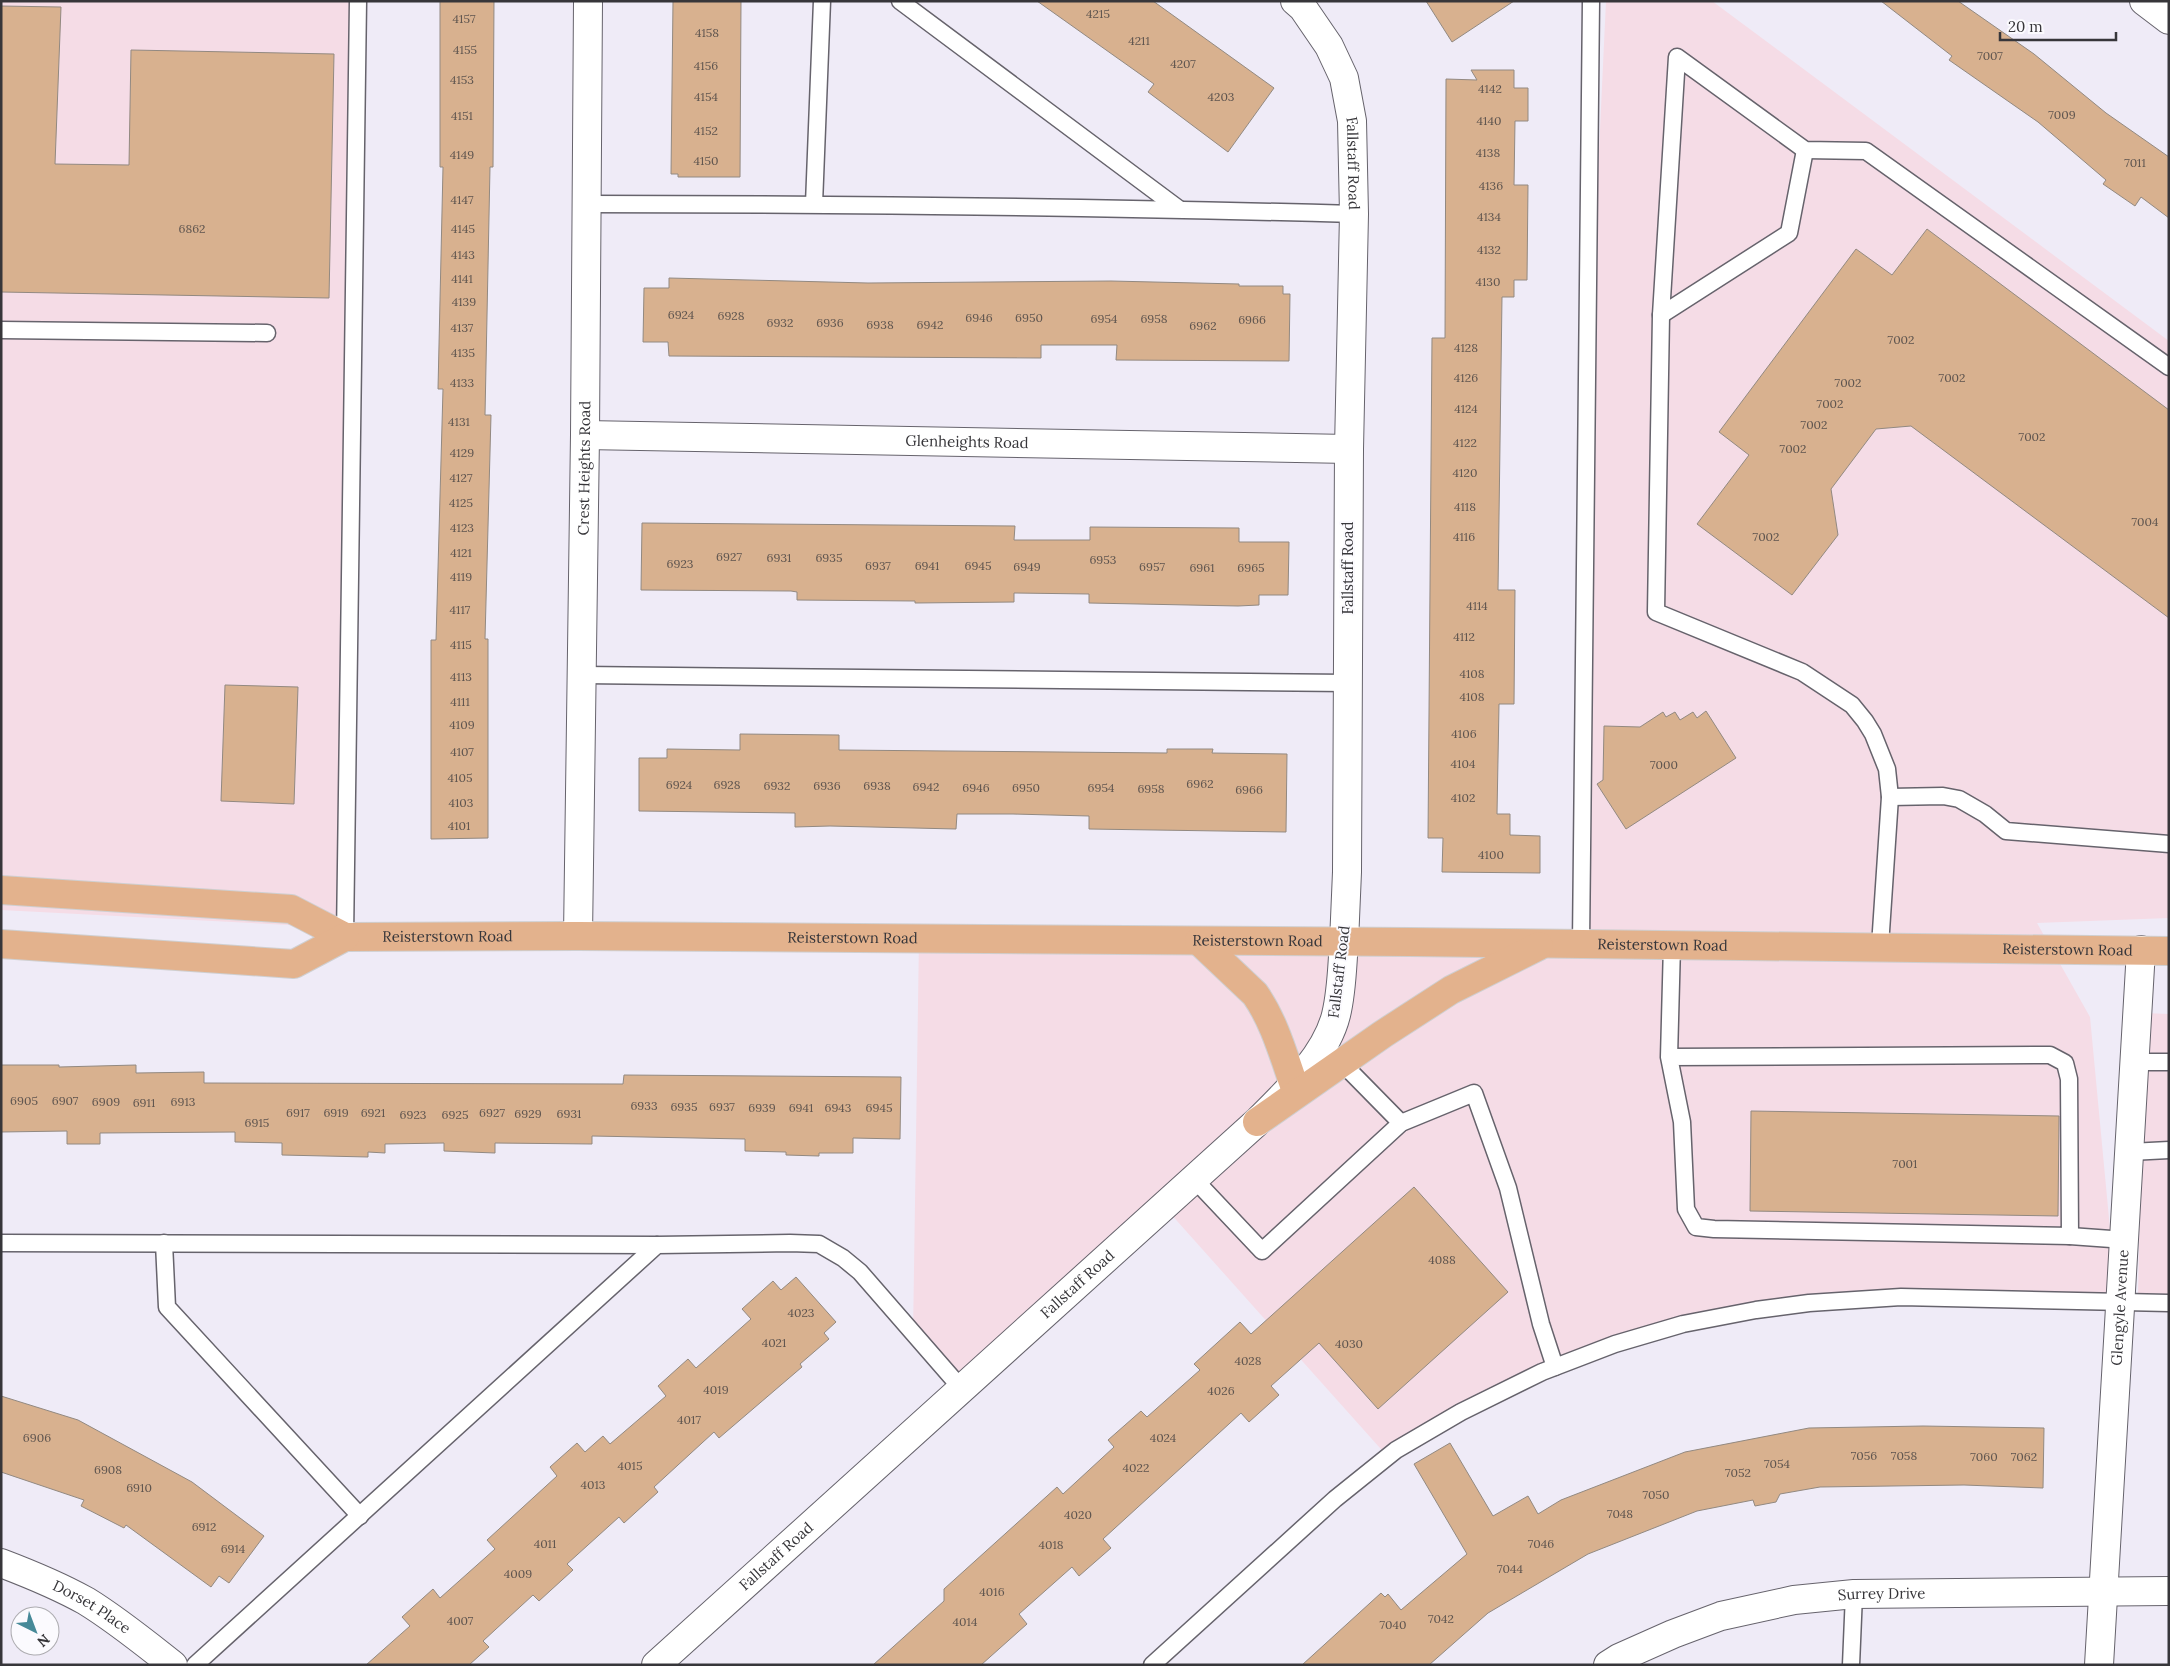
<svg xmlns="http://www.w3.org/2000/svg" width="2170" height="1666" font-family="Lora,serif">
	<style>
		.commercial { fill: #f5dce6 }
		.building { fill: #d8b18f; stroke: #928981 }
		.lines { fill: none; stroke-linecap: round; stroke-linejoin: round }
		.service-casing { stroke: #66636c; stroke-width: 19 }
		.minor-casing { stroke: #66636c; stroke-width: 30 }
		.tertiary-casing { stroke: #66636c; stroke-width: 30 }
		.primary-casing { stroke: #cfcfd0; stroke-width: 30 }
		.service { stroke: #fff; stroke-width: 16 }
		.minor { stroke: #fff; stroke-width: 28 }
		.tertiary { stroke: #fff; stroke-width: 28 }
		.primary { stroke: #e3b28d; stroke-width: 28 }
		.labels { text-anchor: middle; stroke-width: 4; stroke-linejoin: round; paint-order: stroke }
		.number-label { font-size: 12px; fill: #5f554f }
		.street-label { font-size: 15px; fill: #37363a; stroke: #fbfafe }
	</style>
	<rect width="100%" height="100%" fill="#efebf7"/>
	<g class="commercial">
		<path d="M1 1H355L346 928 1 910Z"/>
		<path d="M1606 1H1712L2169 341V918L2037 923 2090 1017 2117 1303 1915 1298 1712 1316 1584 1355 1388 1457 1161 1203 960 1383 913 1335 919 938 1581 942 1586 429Z"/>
		<path d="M2144 1013 2169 1014V1294L2138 1293Z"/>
	</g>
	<g class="building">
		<path d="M440 1H494L493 167H490L485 415H491L485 639H488V838L431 839V640H436L443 389H438L443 167H440Z"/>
		<path d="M673 1H741L740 177H678V174H671Z"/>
		<path d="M1037 1H1153L1274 88 1228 152 1148 92 1154 84Z"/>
		<path d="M1426 1H1514L1452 42Z"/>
		<path d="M1881 1H1958L2034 54 2106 113 2169 157V218L2141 197 2135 206 2103 184 2106 180 2038 122 1949 60 1952 56Z"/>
		<path d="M1 6 61 7 55 164 129 165 131 50 334 54 329 298 1 292Z"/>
		<path d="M1471 70H1514V88H1528V121H1515L1514 185H1528L1527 280H1514V297H1502L1498 590H1515L1514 704H1499L1497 814H1510V835L1540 836V873L1442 872 1443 838H1428L1432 338H1445L1446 79 1477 80Z"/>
		<path d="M1927 229 2169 410V618L1911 426 1876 429 1831 489 1838 535 1792 595 1697 524 1749 455 1719 432 1856 249 1892 275Z"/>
		<path d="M669 278 868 283 1111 281 1239 284V286H1283V294H1290L1289 361 1116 360 1117 345H1041V358L669 356 668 342H643L644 288H669Z"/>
		<path d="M642 523 1015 526 1014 540H1090V527L1239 528V542H1289L1288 595H1259V605L1238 606 1089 603V594L1014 593V602L915 603V601L797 600V592L791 591 641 590Z"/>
		<path d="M225 685 298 687 294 804 221 801Z"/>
		<path d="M1706 711 1736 758 1626 829 1597 784 1603 780 1604 726 1640 727 1663 712 1666 717 1675 712 1680 720 1693 712 1697 718Z"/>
		<path d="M740 734 839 735V750L1167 753V749H1213L1212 753 1287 754 1286 832 1089 829V816L1013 814H957L956 829 830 826 795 827V813L639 811V758H667V749L740 750Z"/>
		<path d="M1 1065H59V1067L136 1065V1073L204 1072V1083L623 1084 624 1075 901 1077 900 1139 853 1138V1153H819V1156L786 1155V1152L745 1151V1139L592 1136V1144L495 1143V1153L444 1151V1143L385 1144V1153L368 1152V1157L282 1155V1143L235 1142V1132L100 1133V1144H67V1131L1 1132Z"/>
		<path d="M1751 1111 2059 1116 2058 1216 1750 1211Z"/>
		<path d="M1414 1187 1508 1292 1378 1409 1319 1343 1271 1386 1279 1395 1249 1422 1241 1413 1103 1539 1111 1548 1079 1576 1072 1567 1019 1614 1027 1624 981 1665H873L944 1601V1589L1057 1487 1063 1494 1114 1447 1108 1440 1141 1411 1147 1417 1200 1370 1194 1364 1240 1322 1251 1334Z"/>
		<path d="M796 1277 836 1322 824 1333 829 1339 800 1364 802 1367 719 1438 714 1432 654 1487 658 1492 624 1523 619 1517 567 1564 573 1570 539 1601 533 1595 483 1641 489 1647 469 1665H366L410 1626 402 1617 433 1589 440 1598 495 1549 487 1540 557 1476 550 1467 577 1443 585 1452 603 1436 610 1444 666 1396 658 1386 688 1359 696 1368 751 1319 742 1309 773 1281 781 1290Z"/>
		<path d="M1 1396 78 1420 192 1482 264 1536 229 1583 219 1576 211 1587 126 1525 124 1528 81 1506 84 1500 1 1472Z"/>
		<path d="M1923 1426 2044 1428 2043 1488 1964 1485 1820 1487 1780 1494 1776 1502 1755 1506 1753 1500 1697 1511 1588 1554 1488 1613 1429 1665H1302L1381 1593 1385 1597 1388 1594 1401 1610 1467 1554 1414 1464 1450 1443 1493 1516 1528 1496 1538 1514 1561 1500 1685 1452 1809 1428Z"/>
	</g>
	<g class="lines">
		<defs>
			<g id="service">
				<path d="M900 1 1179 209"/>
				<path d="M586 204C842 204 1098 207 1354 214"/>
				<path d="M814 204 822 1"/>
				<path d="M1661 315 1789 233 1805 150"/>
				<path d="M1 330 267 333"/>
				<path d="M582 675 1348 683"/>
				<path d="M1890 797 1943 796 1959 799 1985 814 2006 831 2169 844"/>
				<path d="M345 937 358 1"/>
				<path d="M1581 944 1591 1"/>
				<path d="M1880 946 1890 797 1887 769 1873 734 1865 721 1852 705 1802 672 1656 612 1661 315 1677 57 1805 150 1866 151 2169 367"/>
				<path d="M1669 1057 1682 1122 1686 1209 1696 1227 1714 1229 2070 1236 2069 1079 2065 1063 2050 1055 1669 1057 1672 945"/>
				<path d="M2135 1062H2169"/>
				<path d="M1342 1063 1401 1123"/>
				<path d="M2130 1152 2169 1150"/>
				<path d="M1194 1179 1262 1251 1401 1123 1474 1093 1508 1188 1541 1324 1555 1367"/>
				<path d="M2070 1236 2125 1240"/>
				<path d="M1 1243 657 1245"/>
				<path d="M164 1243 167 1307 360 1516"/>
				<path d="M195 1665 657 1245 790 1243 819 1244 843 1258 860 1272 961 1388"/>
				<path d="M1152 1665 1335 1499 1396 1450 1461 1412 1542 1372 1615 1344 1683 1324 1756 1310 1809 1303 1901 1297 2169 1303"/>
				<path d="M1851 1665 1854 1594"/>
			</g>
			<g id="minor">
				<path id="s1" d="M1295 1 1303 8 1329 46 1344 78 1352 121 1354 214 1349 449 1347 872 1344 942"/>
				<path d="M2144 1 2169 20"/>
				<path id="s2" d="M585 435 1349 449"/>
				<path id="s3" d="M578 936 585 435 588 1"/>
				<path id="s4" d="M1 1563C30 1574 59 1586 86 1601 117 1620 145 1643 173 1665"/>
				<path id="s5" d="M1608 1665 1619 1658 1673 1634 1721 1616 1794 1600 1854 1594 2169 1591"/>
				<path id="s6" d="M2099 1665 2141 950"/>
			</g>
			<g id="tertiary">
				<path id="s7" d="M656 1665 1257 1122C1286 1093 1326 1056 1336 1015 1342 991 1342 966 1344 942"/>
			</g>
			<g id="primary">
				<path id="s8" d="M1 890 291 909 345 937 578 936 1410 942 2169 951"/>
				<path d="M1199 941 1255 994C1274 1021 1283 1054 1294 1085"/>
				<path d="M1 944 294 964 345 937"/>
				<path d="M1257 1122 1383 1034 1451 990 1539 946"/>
			</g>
		</defs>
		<use href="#service" class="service-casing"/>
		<use href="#minor" class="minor-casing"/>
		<use href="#tertiary" class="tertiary-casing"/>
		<use href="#primary" class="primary-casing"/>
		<use href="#service" class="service"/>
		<use href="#minor" class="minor"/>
		<use href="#tertiary" class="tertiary"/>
		<use href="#primary" class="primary"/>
	</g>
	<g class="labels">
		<g class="number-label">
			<text x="1098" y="18">4215</text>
			<text x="464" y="23">4157</text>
			<text x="707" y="37">4158</text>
			<text x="1139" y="45">4211</text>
			<text x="465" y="54">4155</text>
			<text x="1990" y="60">7007</text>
			<text x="1183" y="68">4207</text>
			<text x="706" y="70">4156</text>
			<text x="462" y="84">4153</text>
			<text x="1490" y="93">4142</text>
			<text x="706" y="101">4154</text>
			<text x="1221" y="101">4203</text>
			<text x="2062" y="119">7009</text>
			<text x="462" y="120">4151</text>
			<text x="1489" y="125">4140</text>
			<text x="706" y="135">4152</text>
			<text x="1488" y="157">4138</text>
			<text x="462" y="159">4149</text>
			<text x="706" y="165">4150</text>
			<text x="2135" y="167">7011</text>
			<text x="1491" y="190">4136</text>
			<text x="462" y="204">4147</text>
			<text x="1489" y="221">4134</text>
			<text x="192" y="233">6862</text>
			<text x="463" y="233">4145</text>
			<text x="1489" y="254">4132</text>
			<text x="463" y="259">4143</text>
			<text x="462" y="283">4141</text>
			<text x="1488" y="286">4130</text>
			<text x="464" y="306">4139</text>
			<text x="681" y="319">6924</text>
			<text x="731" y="320">6928</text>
			<text x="979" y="322">6946</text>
			<text x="1029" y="322">6950</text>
			<text x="1104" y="323">6954</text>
			<text x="1154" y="323">6958</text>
			<text x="1252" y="324">6966</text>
			<text x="780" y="327">6932</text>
			<text x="830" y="327">6936</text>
			<text x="880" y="329">6938</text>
			<text x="930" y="329">6942</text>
			<text x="1203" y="330">6962</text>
			<text x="462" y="332">4137</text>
			<text x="1901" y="344">7002</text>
			<text x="1466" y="352">4128</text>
			<text x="463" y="357">4135</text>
			<text x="1466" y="382">4126</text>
			<text x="1952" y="382">7002</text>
			<text x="462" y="387">4133</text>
			<text x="1848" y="387">7002</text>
			<text x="1830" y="408">7002</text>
			<text x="1466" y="413">4124</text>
			<text x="459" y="426">4131</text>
			<text x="1814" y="429">7002</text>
			<text x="2032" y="441">7002</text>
			<text x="1465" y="447">4122</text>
			<text x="1793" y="453">7002</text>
			<text x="462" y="457">4129</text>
			<text x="1465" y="477">4120</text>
			<text x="461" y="482">4127</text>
			<text x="461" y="507">4125</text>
			<text x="1465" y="511">4118</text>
			<text x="2145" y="526">7004</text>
			<text x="462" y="532">4123</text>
			<text x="1464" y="541">4116</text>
			<text x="1766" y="541">7002</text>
			<text x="461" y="557">4121</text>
			<text x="729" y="561">6927</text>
			<text x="779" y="562">6931</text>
			<text x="829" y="562">6935</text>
			<text x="1103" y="564">6953</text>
			<text x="680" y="568">6923</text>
			<text x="878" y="570">6937</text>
			<text x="927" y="570">6941</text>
			<text x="978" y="570">6945</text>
			<text x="1027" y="571">6949</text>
			<text x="1152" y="571">6957</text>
			<text x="1202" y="572">6961</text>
			<text x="1251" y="572">6965</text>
			<text x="461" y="581">4119</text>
			<text x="1477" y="610">4114</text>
			<text x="460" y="614">4117</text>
			<text x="1464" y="641">4112</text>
			<text x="461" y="649">4115</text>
			<text x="1472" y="678">4108</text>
			<text x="461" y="681">4113</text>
			<text x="1472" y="701">4108</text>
			<text x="460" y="706">4111</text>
			<text x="462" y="729">4109</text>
			<text x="1464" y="738">4106</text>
			<text x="462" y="756">4107</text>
			<text x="1463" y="768">4104</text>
			<text x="1664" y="769">7000</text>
			<text x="460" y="782">4105</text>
			<text x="1200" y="788">6962</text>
			<text x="679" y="789">6924</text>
			<text x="727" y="789">6928</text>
			<text x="777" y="790">6932</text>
			<text x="827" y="790">6936</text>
			<text x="877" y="790">6938</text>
			<text x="926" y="791">6942</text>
			<text x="976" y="792">6946</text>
			<text x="1026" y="792">6950</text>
			<text x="1101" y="792">6954</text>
			<text x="1151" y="793">6958</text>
			<text x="1249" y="794">6966</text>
			<text x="1463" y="802">4102</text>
			<text x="461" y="807">4103</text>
			<text x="459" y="830">4101</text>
			<text x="1491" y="859">4100</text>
			<text x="24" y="1105">6905</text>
			<text x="65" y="1105">6907</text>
			<text x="106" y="1106">6909</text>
			<text x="183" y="1106">6913</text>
			<text x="144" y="1107">6911</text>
			<text x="644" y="1110">6933</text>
			<text x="684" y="1111">6935</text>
			<text x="722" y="1111">6937</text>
			<text x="762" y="1112">6939</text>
			<text x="801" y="1112">6941</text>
			<text x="838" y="1112">6943</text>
			<text x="879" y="1112">6945</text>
			<text x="298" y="1117">6917</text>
			<text x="336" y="1117">6919</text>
			<text x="373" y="1117">6921</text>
			<text x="492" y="1117">6927</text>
			<text x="528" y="1118">6929</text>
			<text x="569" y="1118">6931</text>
			<text x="413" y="1119">6923</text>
			<text x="455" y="1119">6925</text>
			<text x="257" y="1127">6915</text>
			<text x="1905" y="1168">7001</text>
			<text x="1442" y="1264">4088</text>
			<text x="801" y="1317">4023</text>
			<text x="774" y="1347">4021</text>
			<text x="1349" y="1348">4030</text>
			<text x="1248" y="1365">4028</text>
			<text x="716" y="1394">4019</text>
			<text x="1221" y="1395">4026</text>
			<text x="689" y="1424">4017</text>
			<text x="37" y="1442">6906</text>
			<text x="1163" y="1442">4024</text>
			<text x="1864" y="1460">7056</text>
			<text x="1904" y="1460">7058</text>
			<text x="1984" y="1461">7060</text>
			<text x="2024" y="1461">7062</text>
			<text x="1777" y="1468">7054</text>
			<text x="630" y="1470">4015</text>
			<text x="1136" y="1472">4022</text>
			<text x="108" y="1474">6908</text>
			<text x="1738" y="1477">7052</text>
			<text x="593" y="1489">4013</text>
			<text x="139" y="1492">6910</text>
			<text x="1656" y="1499">7050</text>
			<text x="1620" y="1518">7048</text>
			<text x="1078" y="1519">4020</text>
			<text x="204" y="1531">6912</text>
			<text x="545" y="1548">4011</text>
			<text x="1541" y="1548">7046</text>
			<text x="1051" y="1549">4018</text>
			<text x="233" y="1553">6914</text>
			<text x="1510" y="1573">7044</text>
			<text x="518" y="1578">4009</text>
			<text x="992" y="1596">4016</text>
			<text x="1441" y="1623">7042</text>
			<text x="460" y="1625">4007</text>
			<text x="965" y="1626">4014</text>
			<text x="1393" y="1629">7040</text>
		</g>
		<g class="street-label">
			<text dy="5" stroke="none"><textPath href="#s1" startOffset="178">Fallstaff Road</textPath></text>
			<text dy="5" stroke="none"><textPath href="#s2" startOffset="382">Glenheights Road</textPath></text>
			<text dy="5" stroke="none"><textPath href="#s3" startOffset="468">Crest Heights Road</textPath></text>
			<text transform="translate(1348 568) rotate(-90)" y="5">Fallstaff Road</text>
			<text dy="5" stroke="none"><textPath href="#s8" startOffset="454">Reisterstown Road</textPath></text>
			<text dy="5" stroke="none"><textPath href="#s8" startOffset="859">Reisterstown Road</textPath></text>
			<text dy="5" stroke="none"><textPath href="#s8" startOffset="1264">Reisterstown Road</textPath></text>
			<text dy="5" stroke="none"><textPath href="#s8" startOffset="1669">Reisterstown Road</textPath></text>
			<text dy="5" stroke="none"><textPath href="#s8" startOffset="2074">Reisterstown Road</textPath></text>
			<text transform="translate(1339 972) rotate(-83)" y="5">Fallstaff Road</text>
			<text dy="5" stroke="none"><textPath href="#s7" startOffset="568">Fallstaff Road</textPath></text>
			<text dy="5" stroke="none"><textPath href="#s6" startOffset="358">Glengyle Avenue</textPath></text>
			<text dy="5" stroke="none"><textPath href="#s7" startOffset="162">Fallstaff Road</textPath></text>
			<text dy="5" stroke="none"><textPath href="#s5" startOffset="286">Surrey Drive</textPath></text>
			<text dy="5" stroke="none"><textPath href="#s4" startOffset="101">Dorset Place</textPath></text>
		</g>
	</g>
	<rect width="2170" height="1666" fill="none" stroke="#37363a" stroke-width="5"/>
	<g transform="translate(35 1631) rotate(138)"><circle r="24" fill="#fbfafe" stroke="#adacb0"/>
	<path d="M0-4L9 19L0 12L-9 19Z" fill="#468998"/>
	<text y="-8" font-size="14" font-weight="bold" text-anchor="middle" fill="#37363a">N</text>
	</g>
	<path d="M2000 32v8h116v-8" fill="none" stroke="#37363a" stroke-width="2.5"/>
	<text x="2008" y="32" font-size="15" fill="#37363a" stroke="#fbfafe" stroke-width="4" paint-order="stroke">20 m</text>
</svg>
